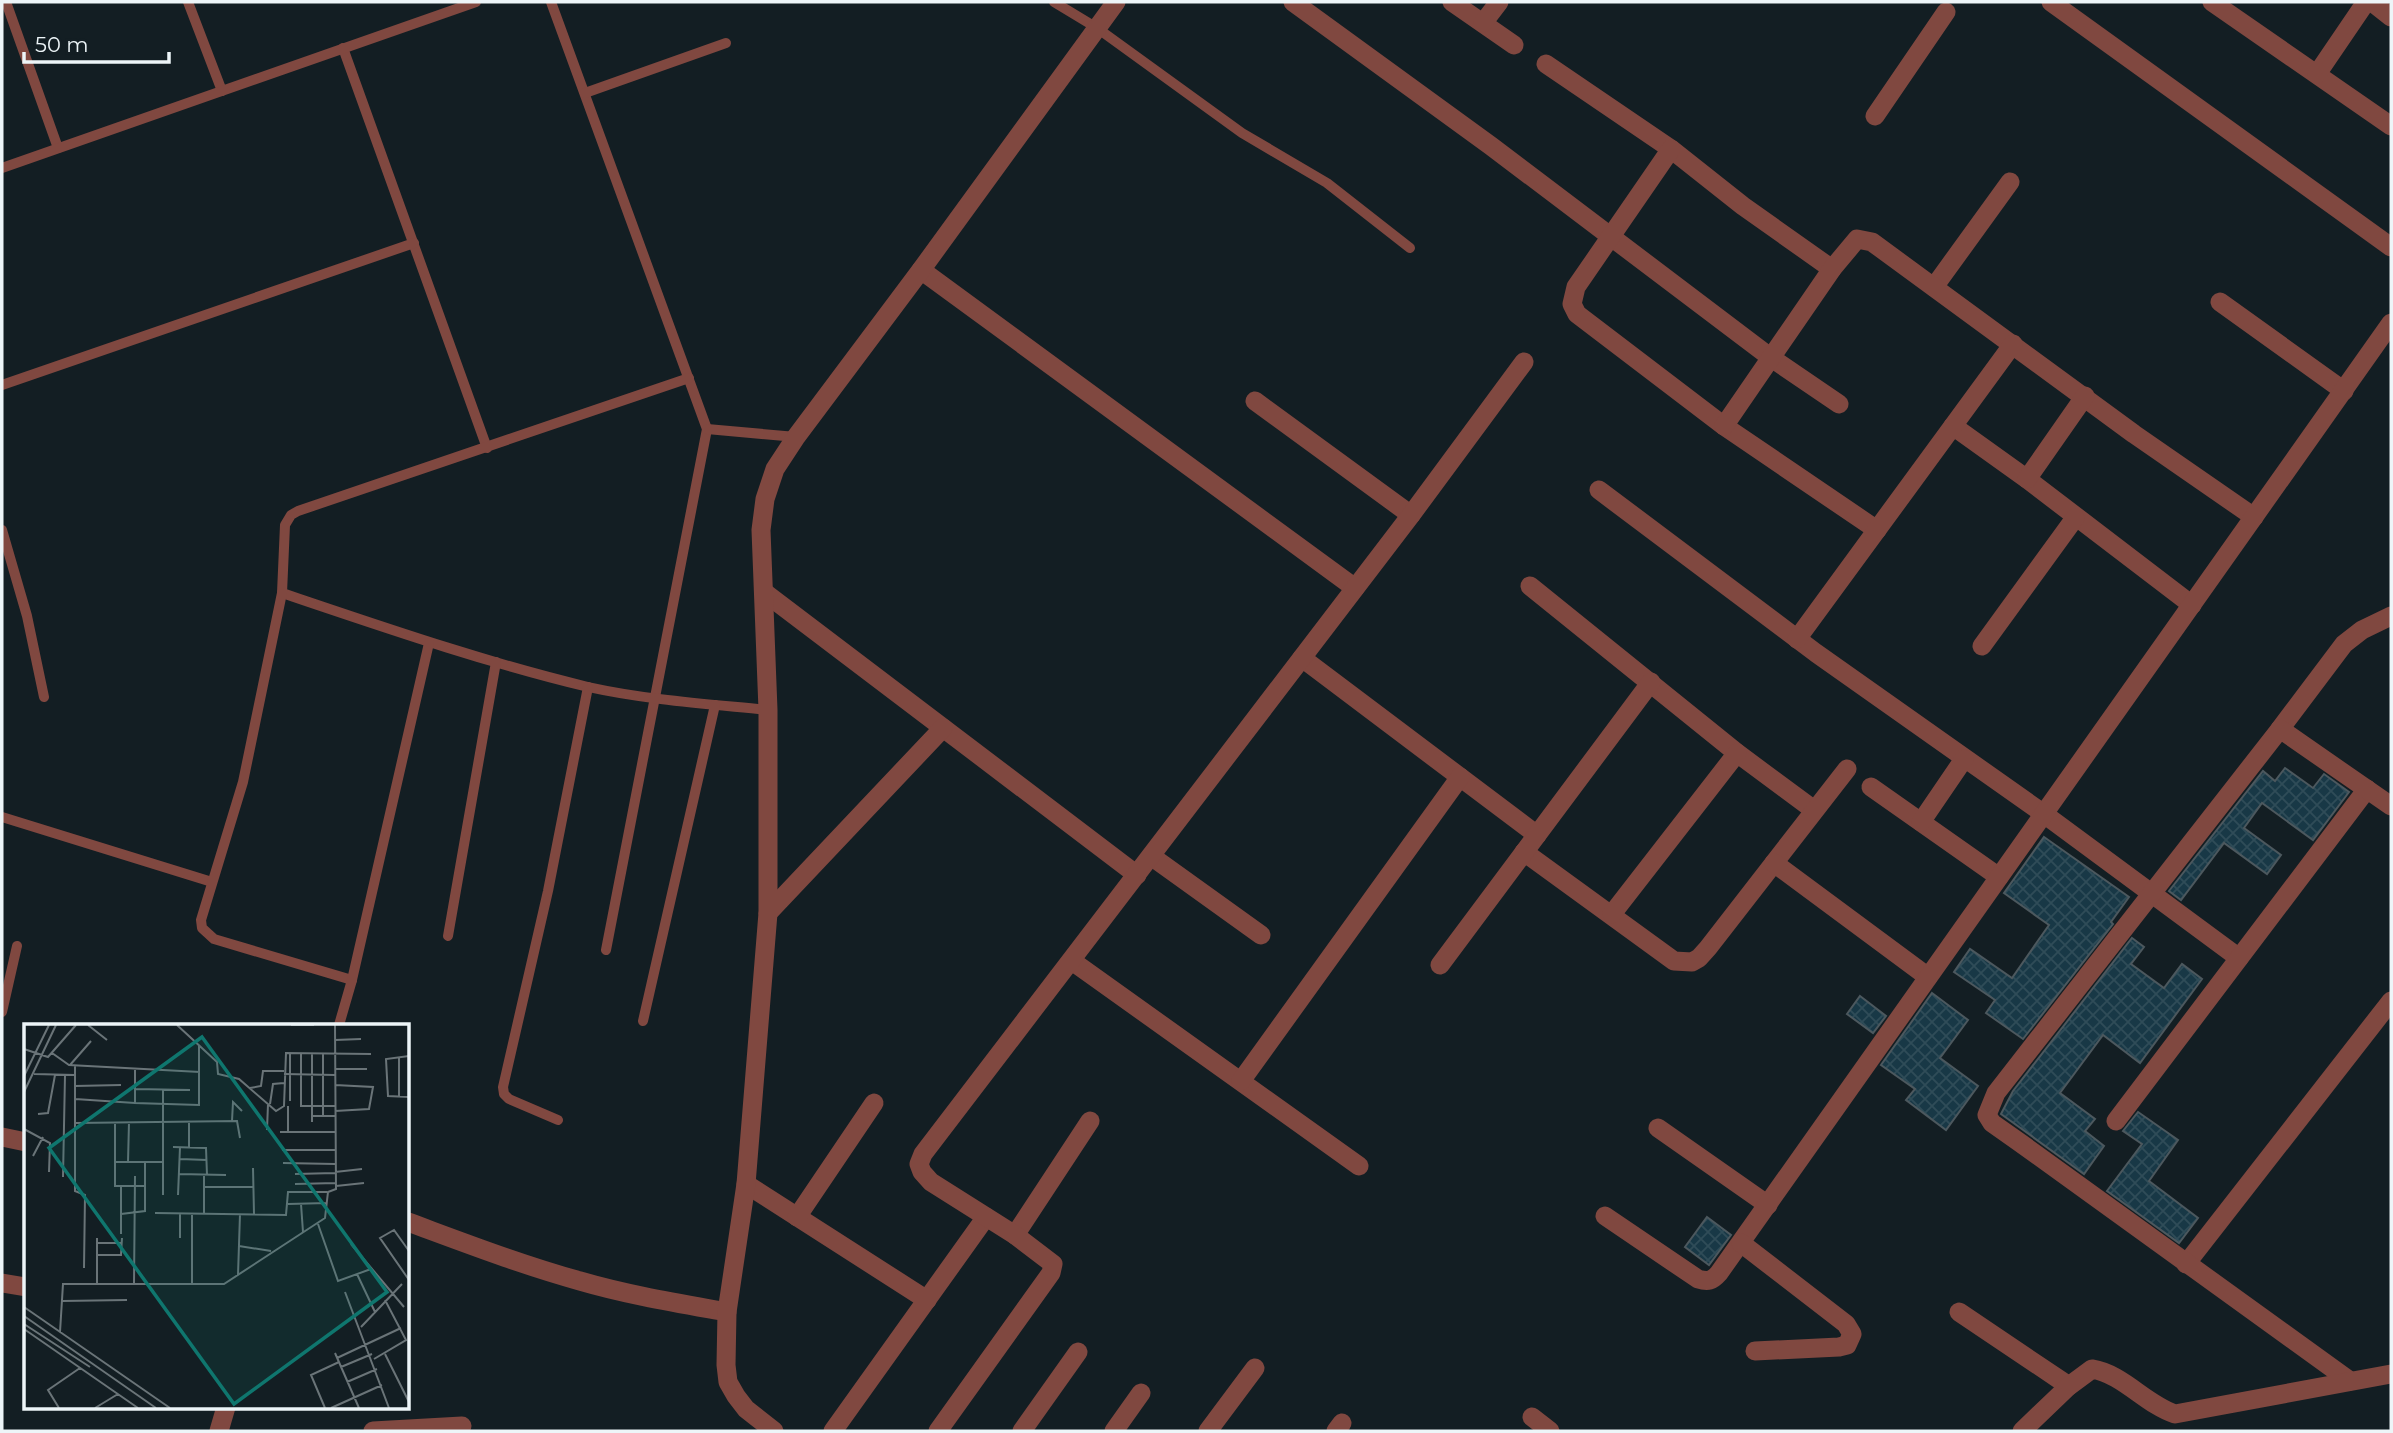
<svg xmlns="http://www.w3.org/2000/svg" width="2393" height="1433" font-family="Montserrat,sans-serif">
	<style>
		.building { fill: url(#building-cross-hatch); stroke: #4c585e; stroke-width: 2 }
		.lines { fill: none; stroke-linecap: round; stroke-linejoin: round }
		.service { stroke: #804840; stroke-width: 10 }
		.minor { stroke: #804840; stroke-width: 19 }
		.inset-road { fill: none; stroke: #6a7478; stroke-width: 2 }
		.view { fill: #0f766e; fill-opacity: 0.15; stroke: #0f766e; stroke-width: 3.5 }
		.inset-edge { fill: none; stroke: #edf5f8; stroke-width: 3.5 }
	</style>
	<defs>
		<pattern id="building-cross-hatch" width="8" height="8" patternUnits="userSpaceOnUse" patternTransform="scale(1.75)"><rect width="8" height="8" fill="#183846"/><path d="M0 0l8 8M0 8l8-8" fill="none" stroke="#2f4c58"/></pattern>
	</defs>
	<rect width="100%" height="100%" fill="#131e23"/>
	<g class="building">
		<path d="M2285 768 2313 788 2324 774 2349 792 2313 840 2262 803 2244 828 2281 855 2267 874 2224 843 2181 900 2169 891 2263 771 2275 781Z"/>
		<path d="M2044 837 2129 897 2111 922 2113 924 2023 1039 1986 1013 1995 1000 1954 972 1970 949 2012 978 2049 925 2004 893Z"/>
		<path d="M2132 938 2144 947 2131 964 2164 988 2182 964 2202 979 2140 1063 2103 1035 2060 1093 2095 1119 2085 1131 2104 1146 2084 1174 2001 1114 2013 1091Z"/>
		<path d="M1932 993 1968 1020 1940 1058 1978 1086 1946 1130 1906 1100 1915 1089 1881 1065Z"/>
		<path d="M1860 996 1886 1016 1873 1033 1847 1014Z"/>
		<path d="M2138 1112 2178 1140 2149 1181 2198 1218 2179 1243 2107 1191 2142 1144 2123 1131Z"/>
		<path d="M1707 1217 1731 1235 1709 1265 1685 1247Z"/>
	</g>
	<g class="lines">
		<g class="service">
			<path d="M6 2 58 148"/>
			<path d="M188 2 222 91"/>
			<path d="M551 2 707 429 606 950"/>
			<path d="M1054 2 1097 28 1242 133 1327 183 1410 248"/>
			<path d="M343 48 487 448"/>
			<path d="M585 93 726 43"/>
			<path d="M2 168 476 2"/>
			<path d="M2 385 414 243"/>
			<path d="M707 429 796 437"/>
			<path d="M2 530 27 616 44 697"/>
			<path d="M282 593C383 627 484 662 588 687 647 700 708 704 768 710"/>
			<path d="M2 817 212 882"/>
			<path d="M448 936 496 662"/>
			<path d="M352 980 214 939 202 928 201 920 243 782 282 593 285 525 291 515 298 511 689 378"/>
			<path d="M2 1012 17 946"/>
			<path d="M643 1021 715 705"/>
			<path d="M339 1025 352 980 429 643"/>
			<path d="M558 1120 509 1099 504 1094 503 1087 548 891 588 687"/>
		</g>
		<g class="minor">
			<path d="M1293 2 1491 146 1770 357 1839 404"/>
			<path d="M1452 2 1514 45"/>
			<path d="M2051 2 2391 247"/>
			<path d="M2212 2 2391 126"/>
			<path d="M2372 2 2391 17"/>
			<path d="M1483 23 1499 2"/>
			<path d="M1546 64 1671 149 1743 206 1832 269"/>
			<path d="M2317 74 2366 2"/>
			<path d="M1875 116 1946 12"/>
			<path d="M1671 149 1576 287 1572 304 1577 314 1724 426 1877 530"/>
			<path d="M921 270 1355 588"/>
			<path d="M1934 287 2010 182"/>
			<path d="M2220 302 2344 391"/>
			<path d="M1255 401 1411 515"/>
			<path d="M1724 426 1832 269 1857 239 1872 242 2134 434 2254 517"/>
			<path d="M1953 426 2027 479 2192 605"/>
			<path d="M2027 479 2085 396"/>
			<path d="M1599 490 1816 653 2044 814 2239 958"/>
			<path d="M1530 586 1737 753 1814 810"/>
			<path d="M764 592 1137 875"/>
			<path d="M1797 639 2013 344"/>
			<path d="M1982 646 2075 518"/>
			<path d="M1302 658 1537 835"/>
			<path d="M2280 729 2344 644 2362 630 2391 616"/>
			<path d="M1871 787 1999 877"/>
			<path d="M1921 822 1964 759"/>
			<path d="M1524 852 1674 961 1692 962 1699 958 1708 948 1847 769"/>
			<path d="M1151 856 1261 935"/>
			<path d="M1774 863 1928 977"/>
			<path d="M768 913 943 728"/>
			<path d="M1612 914 1737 753"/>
			<path d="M1072 961 1359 1166"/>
			<path d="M1440 965 1651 682"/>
			<path d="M1241 1081 1460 777"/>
			<path d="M2116 1121 2367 789"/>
			<path d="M1658 1128 1768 1205"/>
			<path d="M2 1137 26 1142"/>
			<path d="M746 1184 927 1300"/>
			<path d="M1605 1216 1698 1279C1708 1282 1712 1281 1719 1273L2391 323"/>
			<path d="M797 1217 874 1103"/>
			<path d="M408 1222C465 1243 522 1265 580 1281 628 1295 677 1303 727 1312"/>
			<path d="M1015 1235 1090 1121"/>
			<path d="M1741 1243 1846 1324 1852 1334 1847 1345 1839 1347 1755 1351"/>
			<path d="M2186 1264 2391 1001"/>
			<path d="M2 1283 26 1287"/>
			<path d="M1959 1312 2069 1386"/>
			<path d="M2350 1381 2019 1142 1992 1123 1987 1115 1996 1093 2280 729 2391 806"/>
			<path d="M1532 1417 1550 1431"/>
			<path d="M219 1431 226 1407"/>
			<path d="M373 1431 462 1426"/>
			<path d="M774 1431 746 1409 736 1396 728 1382 726 1365 727 1312 746 1184 768 913V710L761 530 765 499 775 469 796 437 921 270 1116 2"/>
			<path d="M833 1431 986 1217"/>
			<path d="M938 1431 1051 1273 1053 1264 1015 1235 931 1182 922 1172 919 1164 923 1154 1411 515 1524 362"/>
			<path d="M1022 1431 1078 1352"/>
			<path d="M1114 1431 1141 1393"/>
			<path d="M1208 1431 1255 1368"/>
			<path d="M1336 1431 1342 1423"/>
			<path d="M2022 1431 2069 1386 2092 1369C2123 1374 2145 1404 2175 1414L2391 1374"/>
		</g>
	</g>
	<g transform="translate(24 1024)">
		<rect width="385" height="385" fill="#131e23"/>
		<path class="inset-road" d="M64 1 83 16M153 1 193 38 194 50 215 55 252 87 260 82 262 29 347 30M267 1H290M311 16 337 15M0 25 24 33 52 1M28 29 45 41 176 48M277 29V82H311M288 29V98M385 32 362 35 364 72 385 73M375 33V74M46 41 67 17M51 42V167L61 171 60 244M311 45H343M111 46V79L175 81V22M10 50 51 51M260 50 311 51M0 52 25 1M311 61 349 63 345 85 311 87M51 62 97 61M226 64 237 62 239 47H260M111 65 166 66M0 68 32 1M51 75 111 79M266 77V29M246 80 249 60 260 59M264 82V108M14 90 24 89 31 51M288 92H311M299 92V29M208 97 209 78 218 87M51 99 213 97 216 114M91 99V162H122M0 105 26 119 25 148M243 106 244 80M256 108H311M149 123 182 124 183 151M165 123V98M258 126H311M9 132 19 113M156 135 183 136M91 138H139M104 138 105 98M259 139 311 140M229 144 230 190M311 148 338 145M155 150 202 151M271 150 311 149M39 153 41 51M271 160 312 159M312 162 340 159M97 163V210M180 163H229M139 171V66M154 171 156 123M264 180 303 179M277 180 279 208M131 189 262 191 264 168H303M156 189V214M180 189V151M97 190 121 187V138M294 200 314 257 347 245M73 214V260M73 219H98M327 220 380 283M215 222 247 227M385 227 370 206 356 214 385 256M73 231H97L98 214M333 250 351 288M214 251 216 190M110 260 111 152M168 260V189M321 268 365 384M38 277 103 276M0 283 146 384M0 292 132 384M0 300 66 343M337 303 378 260M0 305 114 384M36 308 39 260H200L301 194 304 168 312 165 311 1M311 329 335 384M361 330 385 378M313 334 377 304M350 335 382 316 361 276M317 343 348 330M323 358 353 345M35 384 24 366 56 344M71 384 94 370M301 384 287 351 315 338M307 384 358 361"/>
		<path class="view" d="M178 13 363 268 210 380 25 124Z"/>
		<rect width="385" height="385" class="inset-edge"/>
	</g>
	<rect width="2393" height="1433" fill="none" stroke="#edf5f8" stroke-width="7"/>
	<path d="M24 52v10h145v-10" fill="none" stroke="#edf5f8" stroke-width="3.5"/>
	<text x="35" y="52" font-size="21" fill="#edf5f8" stroke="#131e23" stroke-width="5" paint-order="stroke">50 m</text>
</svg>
